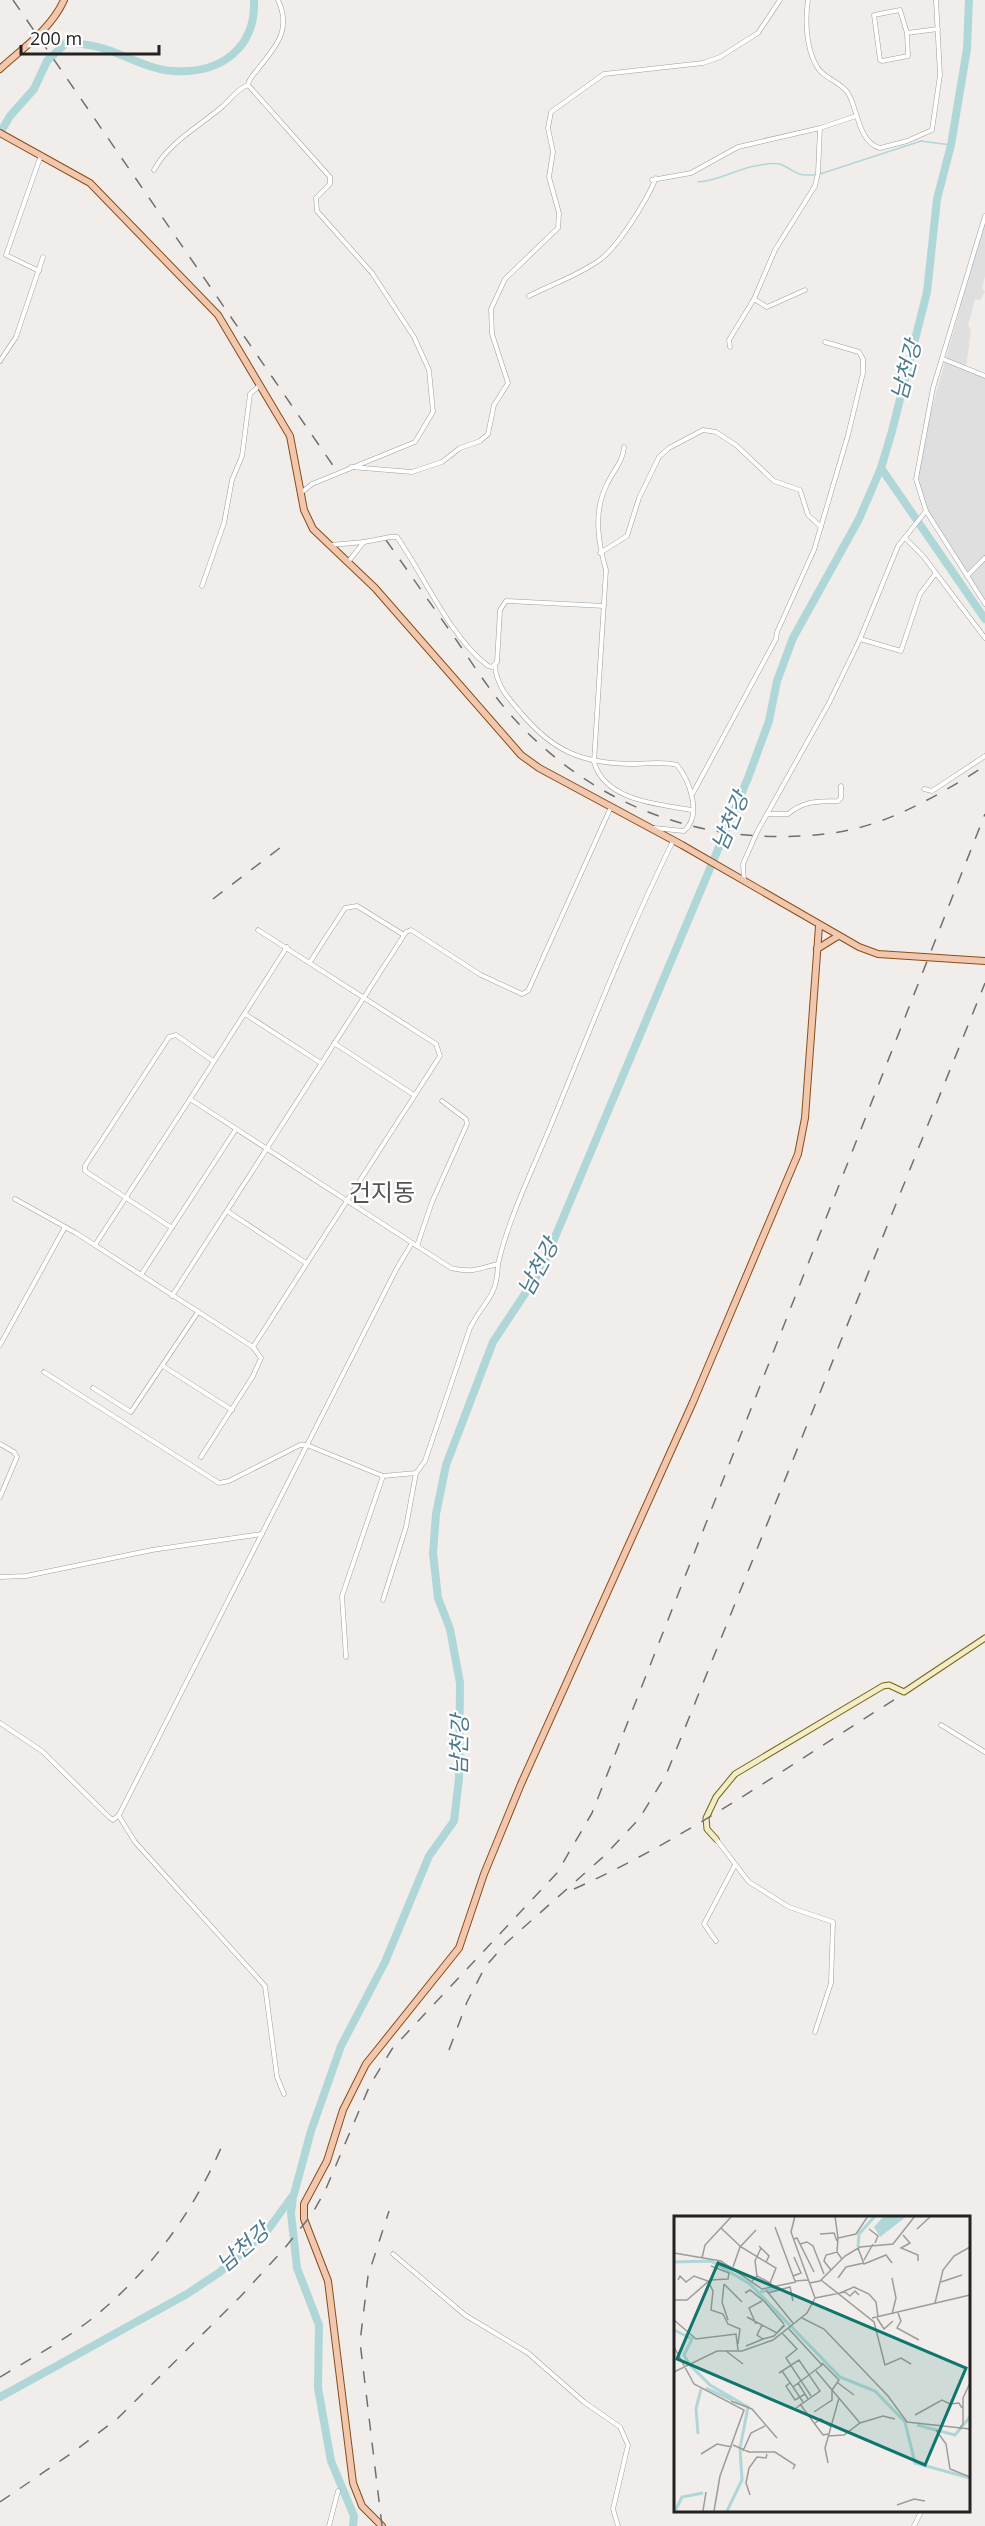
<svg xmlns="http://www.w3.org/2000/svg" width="985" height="2526" font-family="'Open Sans','Noto Sans KR',sans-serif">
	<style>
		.residential { fill: #e0dfdf }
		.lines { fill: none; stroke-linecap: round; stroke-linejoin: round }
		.stream { stroke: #b0d7d8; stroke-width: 1.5 }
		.river { stroke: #b0d7d8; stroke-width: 8 }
		.street-casing { stroke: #9f9f9f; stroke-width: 5 }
		.secondary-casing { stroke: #6e6714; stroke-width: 7 }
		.primary-casing { stroke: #8c4d14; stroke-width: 8 }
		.street { stroke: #fff; stroke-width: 4 }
		.secondary { stroke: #f3ecc6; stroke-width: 5 }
		.primary { stroke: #f1c8af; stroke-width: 6 }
		.rail { stroke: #707070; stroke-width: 1.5; stroke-dasharray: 12 12; stroke-linecap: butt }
		.street-bridge-casing { stroke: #9f9f9f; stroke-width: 5; stroke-linecap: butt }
		.street-bridge { stroke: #fff; stroke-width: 4 }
		.labels { text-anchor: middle; stroke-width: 4.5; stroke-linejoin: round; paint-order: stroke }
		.water-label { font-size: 22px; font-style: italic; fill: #4e7b90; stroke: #fff }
		.quarter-label { font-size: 24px; fill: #555; stroke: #fff }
		.inset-river { fill: none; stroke: #b0d7d8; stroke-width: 3 }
		.inset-road { fill: none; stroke: #9e9c9a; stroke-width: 1.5 }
		.view { fill: #0f766e; fill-opacity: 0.15; stroke: #0f766e; stroke-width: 3 }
		.inset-edge { fill: none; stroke: #222; stroke-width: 3 }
	</style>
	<rect width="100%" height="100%" fill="#f1edea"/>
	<path class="residential" d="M985 219V276L982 288 985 292 980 300 975 299 968 326 971 329 966 368 985 376V599L928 512 917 480 923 440Z"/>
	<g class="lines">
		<g class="stream">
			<path d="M820 174 921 141 951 145"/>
			<path d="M698 182C720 181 739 167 761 165 766 164 776 163 780 164 797 171 793 176 815 175"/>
		</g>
		<g class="river">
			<path d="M0 133 10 116 34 89 47 61 67 42C81 44 95 45 108 50 129 57 151 70 173 71 220 74 256 49 254 0"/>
			<path d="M881 468 985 619"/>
			<path d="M293 2197 291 2213 297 2268 319 2325 318 2388 331 2461 354 2516 353 2526"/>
			<path d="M0 2397 187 2294 220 2272 267 2231 294 2194 311 2131 341 2046 385 1962 429 1856 454 1821 459 1778 460 1683 450 1629 438 1598 433 1553 436 1514 446 1465 493 1342 542 1268 748 778 769 721 777 681 793 638 859 519 881 468 892 431 927 292 937 199 951 145 967 49 969 0"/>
		</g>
		<defs>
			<g id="street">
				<path d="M278 0C292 30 276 46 258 69 254 74 249 78 248 85L330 177V184L316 198 317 211 372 273 414 337 429 370 433 412 415 442 312 484 301 493"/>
				<path d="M808 0C805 20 806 47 816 65 822 78 840 81 848 93 858 109 858 142 880 148L907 141 932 130 940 75 936 0"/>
				<path d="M907 33 900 10 874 15 880 60 882 61 908 56 907 33 938 29"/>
				<path d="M154 170C169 142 200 126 223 106 231 99 237 89 248 85"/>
				<path d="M652 180 691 173 738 147 820 128 856 116"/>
				<path d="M985 216 933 388 916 479 926 511 985 604"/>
				<path d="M39 271 6 255 41 155"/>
				<path d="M529 296C552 284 580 275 601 259 620 244 647 200 656 178"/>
				<path d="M754 299 767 307 805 290"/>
				<path d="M730 347 729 340 754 299 775 250 815 186 818 173 820 128"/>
				<path d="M943 359 985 376"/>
				<path d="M0 361 16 337 43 257"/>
				<path d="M624 447C623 462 613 471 607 484 593 512 598 542 606 570L594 762C605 801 658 804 691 810"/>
				<path d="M351 467 412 472 442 462 460 448 480 441 488 434 494 405 508 383 492 334 491 309 505 279 558 228 559 213 549 177 553 152 548 128 551 112 604 74 703 63 720 57 758 33 780 0"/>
				<path d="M390 537H397C425 577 449 636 488 666L492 667 497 662 500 610 506 601 604 606"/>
				<path d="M905 538 923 556 985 638"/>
				<path d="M364 542 380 539"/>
				<path d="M331 545 364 542 348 562"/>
				<path d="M600 553 627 536 639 498 659 457 669 448 703 430 716 432 736 445 774 481 800 490 808 515 821 527"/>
				<path d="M967 576 985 558"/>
				<path d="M202 586 224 523 232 480 242 456 250 394 260 385"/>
				<path d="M860 639 901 651 920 594 936 573"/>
				<path d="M495 665C496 685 508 698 521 713 553 751 581 763 630 764 645 764 662 761 677 765 689 780 703 815 684 831L654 828"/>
				<path d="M924 789 932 791 985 756"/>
				<path d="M693 793 776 639 777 632 814 550 848 435 863 373V359L859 352 825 342"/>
				<path d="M769 814H788C805 800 817 802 838 801L841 798V786"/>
				<path d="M744 881 743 864 757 832 829 703 860 639 898 546 926 511"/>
				<path d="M287 947 190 1099 451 1268C473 1273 477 1269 498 1264 510 1213 536 1163 555 1115 593 1023 629 930 673 841"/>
				<path d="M310 962 345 908 357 906 404 935"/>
				<path d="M245 1014 321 1063"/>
				<path d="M334 1043 414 1095"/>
				<path d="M15 1199 76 1233 253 1347 440 1056 436 1044 258 930"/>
				<path d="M227 1211 306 1263"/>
				<path d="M172 1228 85 1171V1166L169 1037 176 1035 213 1061"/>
				<path d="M95 1245 190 1099"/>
				<path d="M417 1246 432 1202 467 1124 466 1119 442 1101"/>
				<path d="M141 1275 236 1129"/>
				<path d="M172 1296 406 932 411 930 481 975 522 994 528 991 611 807"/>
				<path d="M0 1345 65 1227"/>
				<path d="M163 1366 232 1410"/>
				<path d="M44 1372 219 1483 229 1481 300 1445H307L383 1476 416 1473 425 1461 470 1328C484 1300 497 1299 498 1264"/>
				<path d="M93 1388 131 1412 198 1312"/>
				<path d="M0 1444 14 1452 17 1457 0 1497"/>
				<path d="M201 1457 253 1376 261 1358 253 1347"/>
				<path d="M0 1577 26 1576 152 1550 262 1534"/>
				<path d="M383 1600 406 1527 416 1473"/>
				<path d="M346 1657 342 1596 383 1476"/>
				<path d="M0 1723 42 1751 109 1817 113 1820 119 1815 397 1268 412 1243"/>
				<path d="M941 1725 985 1752"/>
				<path d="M119 1816 135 1842 265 1986 277 2077 284 2094"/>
				<path d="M716 1839 749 1882 789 1907 833 1922 831 1983 815 2032"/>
				<path d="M716 1941 704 1924 735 1865"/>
				<path d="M393 2254 465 2315 528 2353 584 2402 620 2427 628 2445 613 2509 618 2526"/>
				<path d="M329 2526 338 2491"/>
				<path d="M914 2526 922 2510"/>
			</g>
			<path id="secondary" d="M716 1839 707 1829 706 1818 716 1797 735 1774 883 1686 889 1685 904 1692 985 1638"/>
			<g id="primary">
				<path d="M0 69C23 48 51 29 64 0"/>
				<path d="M0 133 90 183 218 315 290 436 304 510 313 529 375 588 521 755 539 768 682 845 859 947 878 954 985 961"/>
				<path d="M817 949 838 936"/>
				<path d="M382 2526 362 2506 353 2483 328 2281 304 2219V2204L327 2161 343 2110 366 2064 459 1948 484 1874 521 1784 693 1402 798 1154 805 1118 819 926"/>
			</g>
		</defs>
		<use href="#street" class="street-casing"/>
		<use href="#secondary" class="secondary-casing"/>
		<use href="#primary" class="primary-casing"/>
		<use href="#street" class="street"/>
		<use href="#secondary" class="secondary"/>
		<use href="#primary" class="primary"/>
		<g class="rail">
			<path d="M13 0 334 467"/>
			<path d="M386 540C410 574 433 607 457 641 476 669 495 699 519 724 602 811 713 849 832 833 887 826 939 795 985 766"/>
			<path d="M213 899 285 844"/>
			<path d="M574 1889C688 1838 791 1764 897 1698"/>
			<path d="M449 2050 467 2002 485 1967 506 1943 603 1857 639 1819 666 1775 985 983"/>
			<path d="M0 2377C30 2359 61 2342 89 2321 149 2274 195 2210 224 2141"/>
			<path d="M0 2502 72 2453 118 2418 240 2297 284 2249 312 2214 325 2191 370 2085 392 2049 557 1873 592 1813 985 814"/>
			<path d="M382 2526 360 2342 368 2276 389 2211"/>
		</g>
		<defs>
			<path id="street-bridge" d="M380 539 390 537"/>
		</defs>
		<use href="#street-bridge" class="street-bridge-casing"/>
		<use href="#street-bridge" class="street-bridge"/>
	</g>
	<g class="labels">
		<g class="water-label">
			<text transform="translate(906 370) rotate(-75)" y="8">남천강</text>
			<text transform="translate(730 821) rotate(-67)" y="8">남천강</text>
			<text transform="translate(538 1267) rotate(-62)" y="8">남천강</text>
			<text transform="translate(459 1745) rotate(-89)" y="8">남천강</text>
			<text transform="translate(243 2247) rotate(-41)" y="8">남천강</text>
		</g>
		<g class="quarter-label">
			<text x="382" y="1201">건지동</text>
		</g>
	</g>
	<g transform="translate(674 2216)">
		<rect width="296" height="296" fill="#f1edea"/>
		<path d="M210 0H233L206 21 200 11Z" fill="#b0d7d8"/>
		<path class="inset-river" d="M184 31 185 18 201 0M0 46 37 45 76 68 166 161 201 175 231 206 241 247 296 262M86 76 106 72M0 114 18 123 10 139 16 149 36 169 74 191 66 232 68 264 53 295M32 172 58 184M243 209 281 219 296 201M24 218 22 193 27 173M1 295 8 281 29 277"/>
		<path class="inset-road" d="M161 0 164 22M101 11 121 65 134 64M47 12 67 31 102 52 96 67 100 72M195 13 204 20 201 27M243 13 257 0M146 18 160 17 163 25M229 19 236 27 227 32 244 39V45M120 23 123 22 140 56M126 28 133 26 139 30 150 58M85 30 95 40 92 46M184 32 190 48 212 39 218 47M163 36 164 22 182 18 194 0M0 37 47 45 88 73 122 66M28 42 31 29 58 0M190 44 199 28M59 51 66 31 82 14M157 54 150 45 152 39 163 36 168 43M83 60 81 45 87 32M119 60 127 57 120 41M164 62 172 51 190 47M4 64 6 60 12 66 20 60 34 65 39 75 37 94 49 98 54 108 66 113 64 128M147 64 200 106 211 149 227 142 237 148M78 65 83 60 96 67M267 66 288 59M135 67 146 65 171 40 186 31 219 28 241 0M50 68 68 86M92 74 119 107M71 77 76 74 90 85 110 108M94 77 116 71 119 85M166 77 180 71 195 78 202 86 204 101M141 82 171 76 176 80 181 75 185 79M0 84H13L36 64 54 63 55 57 37 50M48 86 54 104M48 87 50 68M261 87 269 54 280 40 296 31M224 97 227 105 223 112 245 124M218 98 222 82 218 62M73 101 103 117 111 109M128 102 150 113 214 180 233 206 296 213M198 102 296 79M203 102 210 113 219 105M0 104 22 123 62 118 64 134M82 108 75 92 88 85M108 117 123 133 112 142 137 180M89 123 100 120 110 109M72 130 89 123 83 119 88 109M0 131 20 168 70 194 46 260 40 295M52 135 69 148M108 155 119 171 148 149 114 112M142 155 186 207M0 156 43 135H68L99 124 133 97 141 82 117 16 121 0M105 157 125 144 146 175 122 192M116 167 112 170 121 184 131 178M124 167 134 183M164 167 180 179M119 171 129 186M57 185 78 193 103 222M126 188 149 219 154 218M140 196 158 184V174L165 164 148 147M241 199 268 184 276 188 285 187 288 192M141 207 147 203 157 211M285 213 289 208V182L296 167M262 214 272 228 276 253 296 261M154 220 170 219 186 207 209 200 221 203M59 229 75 236H101L121 249 119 253M69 235 77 217 91 210M27 238 43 228 58 231M154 247 151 232 165 182M76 279 72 267 75 252 83 241 92 242 93 238M223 289 240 283 251 285M29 295 32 276"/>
		<path class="view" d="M44 47 292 152 251 249 3 143Z"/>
		<rect width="296" height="296" class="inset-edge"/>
	</g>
	<path d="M21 45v9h138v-9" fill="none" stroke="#222222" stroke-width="3"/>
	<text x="30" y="45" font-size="18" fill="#222222" stroke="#ffffff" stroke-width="4.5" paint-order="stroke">200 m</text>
</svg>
